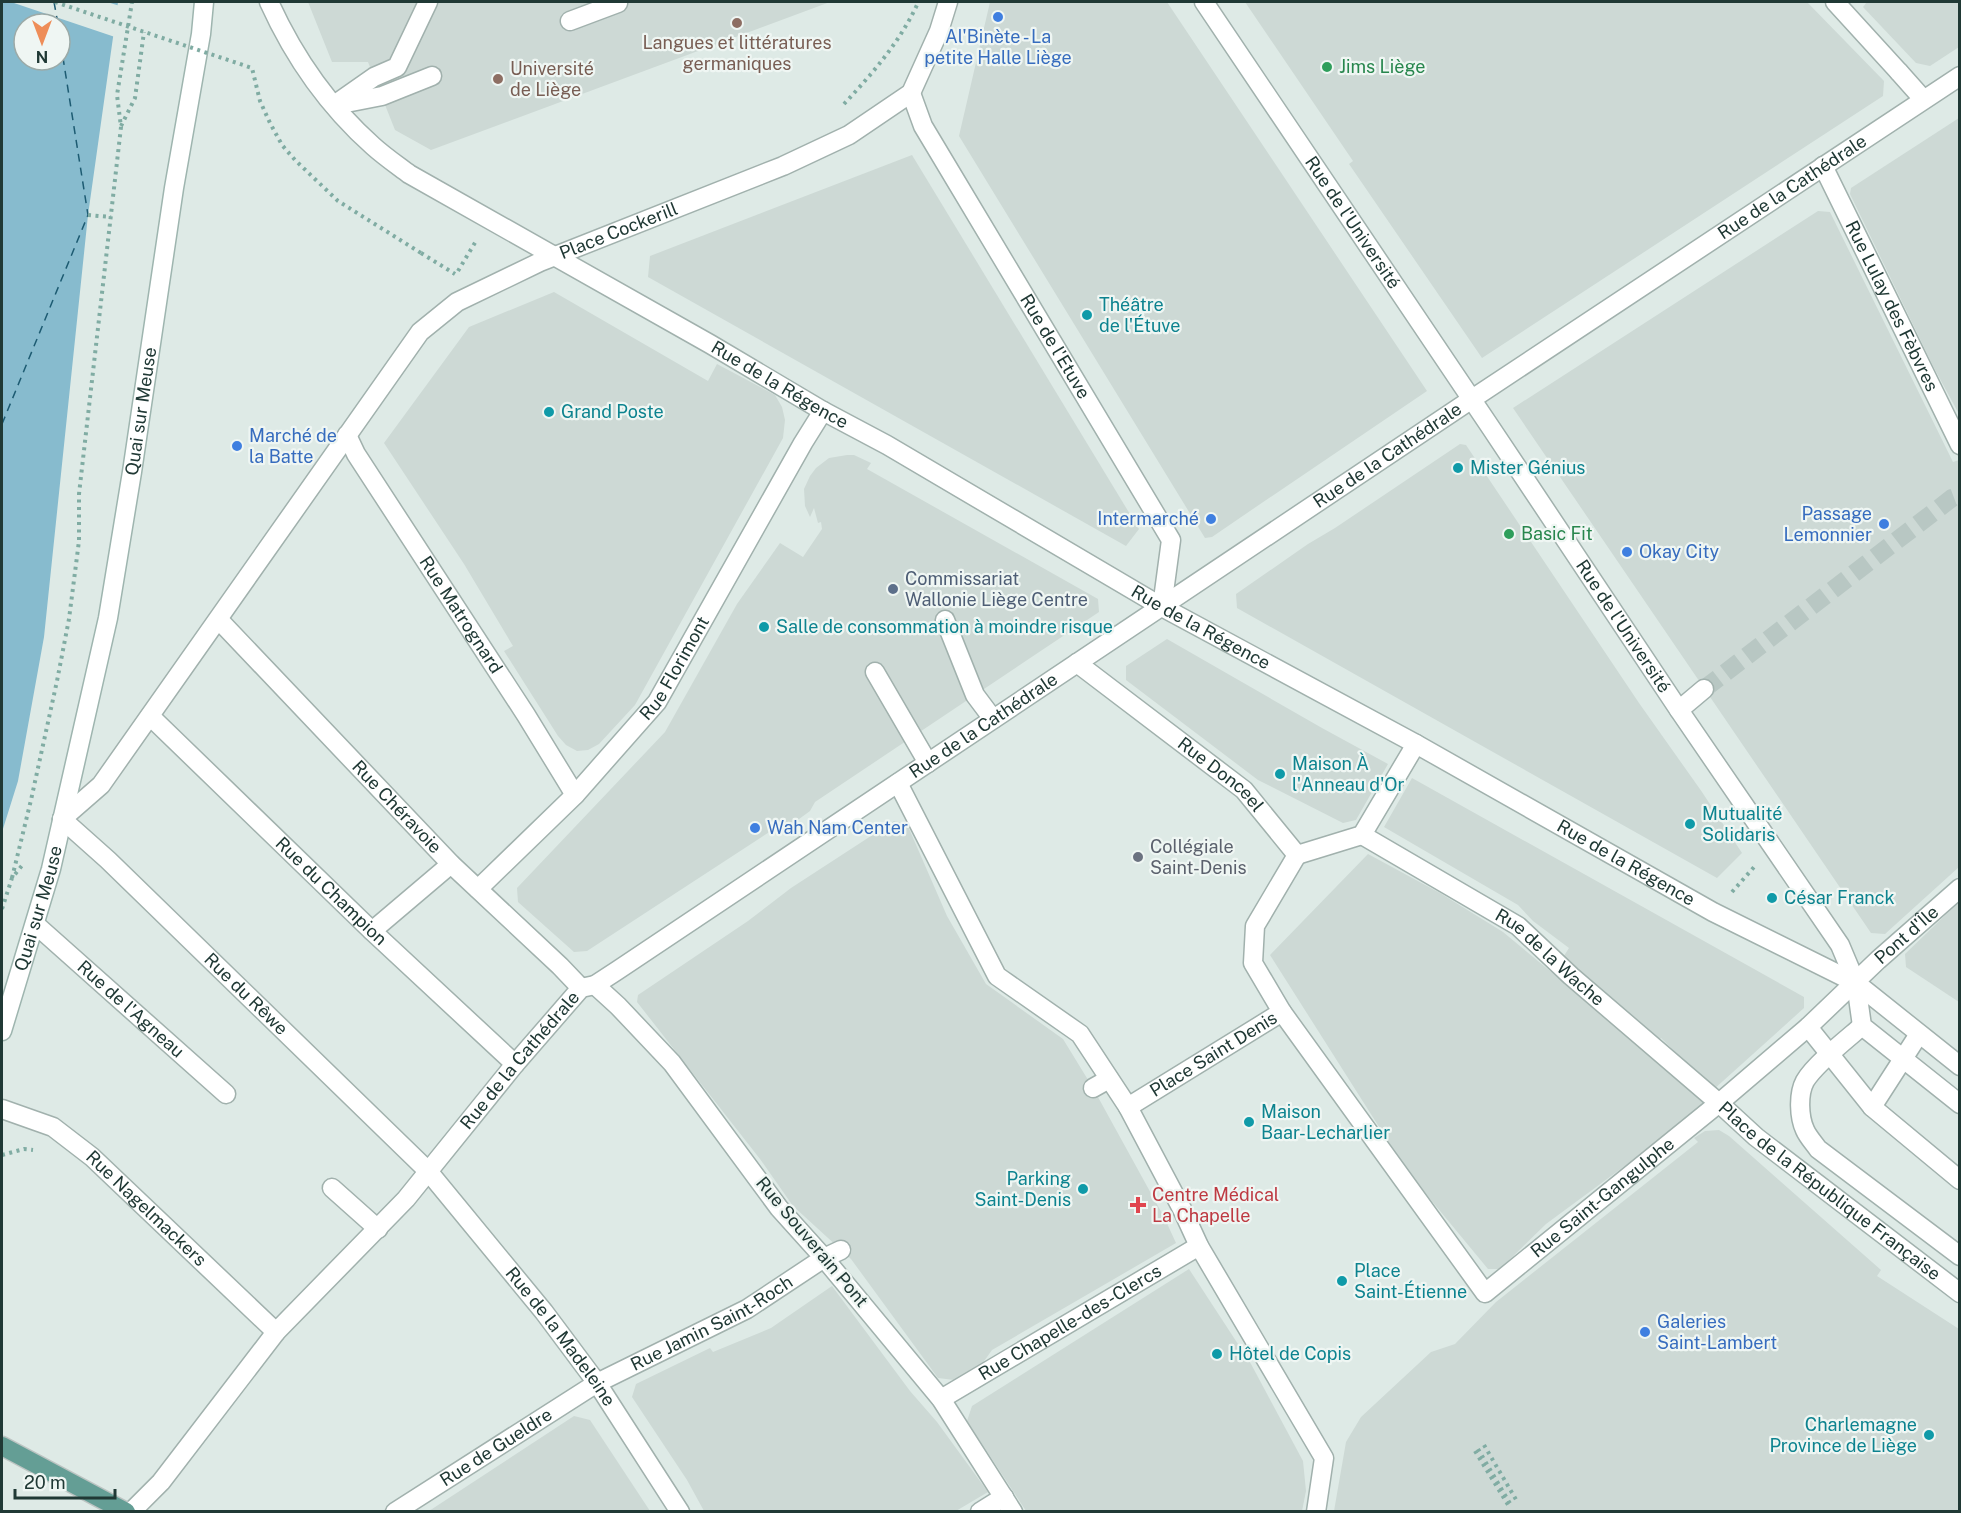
<svg xmlns="http://www.w3.org/2000/svg" width="1961" height="1513" font-family="'Public Sans',sans-serif">
	<style>
		.built { fill: #cdd9d5 }
		.water { fill: #87bbce; fill-rule: evenodd }
		.pier { fill: #deeae6 }
		.lines { fill: none; stroke-linecap: round; stroke-linejoin: round }
		.ferry { stroke: #1d5b72; stroke-width: 1.5; stroke-dasharray: 8 6; stroke-linecap: butt }
		.pedestrian-tunnel { stroke: #b8c7c3; stroke-width: 18; stroke-dasharray: 18 9; stroke-linecap: butt }
		.service-casing { stroke: #a1b1ad; stroke-width: 21 }
		.pedestrian-casing { stroke: #a1b1ad; stroke-width: 21 }
		.minor-casing { stroke: #a1b1ad; stroke-width: 21 }
		.tertiary-casing { stroke: #a1b1ad; stroke-width: 21 }
		.secondary-casing { stroke: #9eb5af; stroke-width: 21 }
		.primary-casing { stroke: #bcc4c2; stroke-width: 21 }
		.path { stroke: #80aca3; stroke-width: 4; stroke-dasharray: 3 4.5; stroke-linecap: butt }
		.service { stroke: #fff; stroke-width: 18 }
		.pedestrian { stroke: #fff; stroke-width: 18 }
		.minor { stroke: #fff; stroke-width: 18 }
		.tertiary { stroke: #fff; stroke-width: 18 }
		.secondary { stroke: #fff; stroke-width: 18 }
		.primary { stroke: #649e95; stroke-width: 18 }
		.path-bridge { stroke: #80aca3; stroke-width: 4; stroke-dasharray: 3 4.5; stroke-linecap: butt }
		.shop-dot { fill: #3f7fe0; stroke: #eff6f3; stroke-width: 2 }
		.education-dot { fill: #8d6e63; stroke: #eff6f3; stroke-width: 2 }
		.leisure-dot { fill: #2e9e5b; stroke: #eff6f3; stroke-width: 2 }
		.culture-dot { fill: #0f9aa8; stroke: #eff6f3; stroke-width: 2 }
		.service-dot { fill: #5c6f8a; stroke: #eff6f3; stroke-width: 2 }
		.worship-dot { fill: #6b7280; stroke: #eff6f3; stroke-width: 2 }
		.health-dot { fill: #e0444e; stroke: #eff6f3; stroke-width: 2 }
		.labels { text-anchor: middle; stroke-width: 4.5; stroke-linejoin: round; paint-order: stroke }
		.shop-label { font-size: 18px; fill: #366cbe; stroke: #eff6f3; text-anchor: start }
		.education-label { font-size: 18px; fill: #785e54; stroke: #eff6f3 }
		.leisure-label { font-size: 18px; fill: #27864d; stroke: #eff6f3; text-anchor: start }
		.street-label { font-size: 18px; fill: #203935; stroke: #eff6f3 }
		.culture-label { font-size: 18px; fill: #0d838f; stroke: #eff6f3; text-anchor: start }
		.service-label { font-size: 18px; fill: #4e5e75; stroke: #eff6f3; text-anchor: start }
		.worship-label { font-size: 18px; fill: #5b616d; stroke: #eff6f3; text-anchor: start }
		.health-label { font-size: 18px; fill: #be3a42; stroke: #eff6f3; text-anchor: start }
	</style>
	<rect width="100%" height="100%" fill="#deeae6"/>
	<g class="built">
		<path d="M308 2H830L431 150 395 130 368 62H332Z"/>
		<path d="M990 2H1167L1427 391 1250 511 1212 537 1205 538 959 136Z"/>
		<path d="M1245 2H1807L1884 81 1883 96 1482 358 1349 164 1353 161Z"/>
		<path d="M1867 2H1959V47L1930 66 1916 63 1863 7Z"/>
		<path d="M1959 118V414L1933 366 1850 194 1851 188Z"/>
		<path d="M912 155 1139 529 1126 546 648 277 650 256Z"/>
		<path d="M1818 211 1830 212 1953 462 1959 460V867L1885 934 1871 933 1513 408Z"/>
		<path d="M554 292 708 381 717 364 775 395 782 407 785 420 783 438 635 705 599 744 588 750 577 751 566 745 558 736 504 651 513 646 464 564 384 443 469 327Z"/>
		<path d="M1460 444 1466 445 1639 703 1702 792 1742 853 1717 878 1237 608 1236 594 1308 544 1335 528Z"/>
		<path d="M847 455H854L871 463 867 469 1098 599 1099 612 815 802 810 811 795 822 777 827 587 951 574 952 518 902 517 888 665 732 737 604 780 543 803 557 822 529 821 522 818 523 814 508 810 517 805 506 804 489 810 476 816 468 829 458Z"/>
		<path d="M1167 639 1322 728 1388 764 1356 820 1343 823 1258 780 1126 680V666Z"/>
		<path d="M1412 778 1804 997V1008L1713 1090 1661 1038 1659 1040 1638 1020 1562 959 1569 948 1533 921 1518 905 1384 827Z"/>
		<path d="M894 821 907 824 947 916 986 984 1063 1039 1093 1088 1164 1217 1176 1243 992 1350 982 1364 954 1380 938 1378 851 1259 793 1206 760 1159 637 1002 638 995 748 921 791 888Z"/>
		<path d="M1368 854 1440 893 1503 932 1683 1081 1706 1106 1546 1224 1500 1269H1488L1407 1171 1270 955Z"/>
		<path d="M1959 902V1002L1906 967 1905 954Z"/>
		<path d="M1719 1130 1729 1136 1881 1270 1877 1276 1959 1329V1511H1334L1346 1442 1361 1417 1431 1352 1455 1344 1496 1302 1698 1142 1694 1138 1705 1131Z"/>
		<path d="M1189 1269 1251 1364 1303 1461 1306 1491 1302 1511H1026L967 1421 972 1406Z"/>
		<path d="M832 1286 910 1391 937 1422 988 1492 956 1511H704L687 1480 632 1397 636 1384 710 1348 713 1352 771 1328Z"/>
		<path d="M574 1416 590 1420 650 1511H429Z"/>
	</g>
	<path class="water" d="M2 2H118L88 215 44 637 18 781 2 832ZM24 24H60V60H24Z"/>
	<path class="pier" d="M11 2H107L120 6 115 37Z"/>
	<g class="lines">
		<g class="ferry">
			<path d="M54 2 58 24"/>
			<path d="M2 424 88 215 60 39"/>
		</g>
		<path class="pedestrian-tunnel" d="M1704 689 1952 498 1960 495"/>
		<defs>
			<g id="service">
				<path d="M570 21 618 3"/>
				<path d="M341 104 382 96 432 76"/>
				<path d="M334 105 374 77 397 67 428 2"/>
				<path d="M945 620 975 695 993 719"/>
				<path d="M875 672 928 763"/>
				<path d="M1856 983 1862 1026 1960 1104"/>
				<path d="M1862 1026C1847 1039 1815 1064 1805 1081 1798 1094 1799 1117 1805 1130 1808 1137 1814 1143 1818 1149L1960 1256"/>
				<path d="M1093 1088 1109 1079"/>
				<path d="M824 1258 841 1250"/>
			</g>
			<g id="pedestrian">
				<path d="M1899 72 1923 99"/>
				<path id="s1" d="M1823 166 1960 445"/>
				<path id="s2" d="M1472 399 1960 76"/>
				<path id="s3" d="M347 435 356 454 526 715 575 795"/>
				<path d="M1679 710 1704 689"/>
				<path id="s4" d="M150 716 372 931 515 1064"/>
				<path id="s5" d="M1362 835 1518 926 1571 976 1719 1103 1756 1137 1960 1293"/>
				<path d="M372 931 451 864"/>
				<path id="s6" d="M1282 1012 1485 1293 1719 1103 1808 1027 1878 960 1960 888"/>
				<path d="M1808 1027 1872 1107 1960 1180"/>
				<path d="M1128 1107 1182 1209 1199 1246 1324 1458 1316 1512"/>
				<path d="M1872 1107 1919 1034"/>
				<path d="M824 1258 941 1399 1013 1512"/>
				<path id="s7" d="M941 1399 1199 1246"/>
				<path d="M980 1512 1004 1497"/>
			</g>
			<g id="minor">
				<path id="s8" d="M269 2C293 55 328 106 373 146 384 156 397 165 409 174L710 344 823 411 887 445 1162 607 1416 744 1713 912 1856 983 1960 1066"/>
				<path id="s9" d="M1204 2 1491 428 1679 710 1840 945 1856 983"/>
				<path d="M1835 2 1899 72"/>
				<path id="s10" d="M911 93 923 126 1171 540 1162 607"/>
				<path id="s11" d="M219 620 451 864 560 966 581 988"/>
				<path id="s12" d="M1077 663 1244 790 1297 855"/>
				<path id="s13" d="M898 783 997 976 1080 1034 1128 1107 1282 1012 1253 963 1255 926 1297 855"/>
				<path id="s14" d="M62 819 108 860 428 1171 544 1312 597 1383 680 1512"/>
				<path d="M1297 855 1362 835 1416 744"/>
				<path id="s15" d="M478 889 575 795 657 702 803 443 823 411"/>
				<path id="s16" d="M35 924 226 1094"/>
				<path id="s17" d="M2 1109 53 1127 92 1157 276 1332"/>
				<path d="M332 1188 378 1229"/>
				<path id="s18" d="M131 1512 161 1482 276 1332 406 1199 515 1064 581 988 595 985 618 970 1472 399"/>
				<path id="s19" d="M395 1512 597 1383 747 1309 824 1258 779 1208 672 1063 618 1006 595 985"/>
			</g>
			<g id="tertiary">
				<path id="s20" d="M62 819 101 785 420 332 457 302 540 262 783 166 849 135 911 93 939 31 948 2"/>
			</g>
			<g id="secondary">
				<path id="s21" d="M2 1031 51 869 108 618 132 472 174 188 201 34 204 2"/>
			</g>
			<path id="primary" d="M2 1446 126 1512"/>
		</defs>
		<use href="#service" class="service-casing"/>
		<use href="#pedestrian" class="pedestrian-casing"/>
		<use href="#minor" class="minor-casing"/>
		<use href="#tertiary" class="tertiary-casing"/>
		<use href="#secondary" class="secondary-casing"/>
		<use href="#primary" class="primary-casing"/>
		<g class="path">
			<path d="M844 104C872 74 899 43 917 5"/>
			<path d="M121 126 135 98 144 32"/>
			<path d="M88 215 111 217"/>
			<path d="M421 253 455 274"/>
			<path d="M458 271 476 241"/>
			<path d="M12 878 31 800 57 681 69 619 79 541V494L121 127 117 95 132 2"/>
			<path d="M1732 892 1755 866"/>
			<path d="M2 909 12 878 24 863"/>
			<path d="M2 1155 24 1149 33 1150"/>
			<path d="M1484 1445 1518 1503"/>
			<path d="M1478 1449 1512 1507"/>
			<path d="M1475 1451 1510 1508"/>
		</g>
		<use href="#service" class="service"/>
		<use href="#pedestrian" class="pedestrian"/>
		<use href="#minor" class="minor"/>
		<use href="#tertiary" class="tertiary"/>
		<use href="#secondary" class="secondary"/>
		<use href="#primary" class="primary"/>
		<path class="path-bridge" d="M55 2 252 68 260 101 270 123 282 145 295 160 338 201 421 253"/>
	</g>
	<g class="shop-dot">
		<circle cx="998" cy="17" r="6"/>
		<circle cx="237" cy="446" r="6"/>
		<circle cx="1211" cy="519" r="6"/>
		<circle cx="1884" cy="524" r="6"/>
		<circle cx="1627" cy="552" r="6"/>
		<circle cx="755" cy="828" r="6"/>
		<circle cx="1645" cy="1332" r="6"/>
	</g>
	<g class="education-dot">
		<circle cx="737" cy="23" r="6"/>
		<circle cx="498" cy="79" r="6"/>
	</g>
	<g class="leisure-dot">
		<circle cx="1327" cy="67" r="6"/>
		<circle cx="1509" cy="534" r="6"/>
	</g>
	<g class="culture-dot">
		<circle cx="1087" cy="315" r="6"/>
		<circle cx="549" cy="412" r="6"/>
		<circle cx="1458" cy="468" r="6"/>
		<circle cx="764" cy="627" r="6"/>
		<circle cx="1280" cy="774" r="6"/>
		<circle cx="1690" cy="824" r="6"/>
		<circle cx="1772" cy="898" r="6"/>
		<circle cx="1249" cy="1122" r="6"/>
		<circle cx="1083" cy="1189" r="6"/>
		<circle cx="1342" cy="1281" r="6"/>
		<circle cx="1217" cy="1354" r="6"/>
		<circle cx="1929" cy="1435" r="6"/>
	</g>
	<circle class="service-dot" cx="893" cy="589" r="6"/>
	<circle class="worship-dot" cx="1138" cy="857" r="6"/>
	<path class="health-dot" d="M1135 1196h6v6h6v6h-6v6h-6v-6h-6v-6h6z"/>
	<g class="labels">
		<g class="shop-label">
			<text x="998" y="43" text-anchor="middle">Al'Binète - La<tspan x="998" dy="21">petite Halle Liège</tspan></text>
			<text x="249" y="442">Marché de<tspan x="249" dy="21">la Batte</tspan></text>
			<text x="1872" y="520" text-anchor="end">Passage<tspan x="1872" dy="21">Lemonnier</tspan></text>
			<text x="1199" y="525" text-anchor="end">Intermarché</text>
			<text x="1639" y="558">Okay City</text>
			<text x="767" y="834">Wah Nam Center</text>
			<text x="1657" y="1328">Galeries<tspan x="1657" dy="21">Saint-Lambert</tspan></text>
		</g>
		<g class="education-label">
			<text x="737" y="49">Langues et littératures<tspan x="737" dy="21">germaniques</tspan></text>
			<text x="510" y="75" text-anchor="start">Université<tspan x="510" dy="21">de Liège</tspan></text>
		</g>
		<g class="leisure-label">
			<text x="1339" y="73">Jims Liège</text>
			<text x="1521" y="540">Basic Fit</text>
		</g>
		<g class="street-label">
			<text dy="6" stroke="none"><textPath href="#s2" startOffset="384">Rue de la Cathédrale</textPath></text>
			<text dy="6" stroke="none"><textPath href="#s9" startOffset="266">Rue de l'Université</textPath></text>
			<text dy="6" stroke="none"><textPath href="#s20" startOffset="830">Place Cockerill</textPath></text>
			<text dy="6" stroke="none"><textPath href="#s1" startOffset="156">Rue Lulay des Fèbvres</textPath></text>
			<text dy="6" stroke="none"><textPath href="#s10" startOffset="292">Rue de l'Etuve</textPath></text>
			<text dy="6" stroke="none"><textPath href="#s8" startOffset="651">Rue de la Régence</textPath></text>
			<text dy="6" stroke="none"><textPath href="#s21" startOffset="636">Quai sur Meuse</textPath></text>
			<text dy="6" stroke="none"><textPath href="#s18" startOffset="1659">Rue de la Cathédrale</textPath></text>
			<text dy="6" stroke="none"><textPath href="#s3" startOffset="213">Rue Matrognard</textPath></text>
			<text dy="6" stroke="none"><textPath href="#s9" startOffset="752">Rue de l'Université</textPath></text>
			<text dy="6" stroke="none"><textPath href="#s8" startOffset="1137">Rue de la Régence</textPath></text>
			<text dy="6" stroke="none"><textPath href="#s15" startOffset="297">Rue Florimont</textPath></text>
			<text dy="6" stroke="none"><textPath href="#s18" startOffset="1173">Rue de la Cathédrale</textPath></text>
			<text dy="6" stroke="none"><textPath href="#s12" startOffset="182">Rue Donceel</textPath></text>
			<text dy="6" stroke="none"><textPath href="#s11" startOffset="258">Rue Chéravoie</textPath></text>
			<text dy="6" stroke="none"><textPath href="#s8" startOffset="1623">Rue de la Régence</textPath></text>
			<text dy="6" stroke="none"><textPath href="#s4" startOffset="252">Rue du Champion</textPath></text>
			<text dy="6" stroke="none"><textPath href="#s21" startOffset="128">Quai sur Meuse</textPath></text>
			<text dy="6" stroke="none"><textPath href="#s6" startOffset="900">Pont d'Île</textPath></text>
			<text dy="6" stroke="none"><textPath href="#s5" startOffset="225">Rue de la Wache</textPath></text>
			<text dy="6" stroke="none"><textPath href="#s14" startOffset="254">Rue du Rêwe</textPath></text>
			<text dy="6" stroke="none"><textPath href="#s16" startOffset="128">Rue de l'Agneau</textPath></text>
			<text dy="6" stroke="none"><textPath href="#s13" startOffset="506">Place Saint Denis</textPath></text>
			<text dy="6" stroke="none"><textPath href="#s18" startOffset="597">Rue de la Cathédrale</textPath></text>
			<text dy="6" stroke="none"><textPath href="#s5" startOffset="590">Place de la République Française</textPath></text>
			<text dy="6" stroke="none"><textPath href="#s6" startOffset="498">Rue Saint-Gangulphe</textPath></text>
			<text dy="6" stroke="none"><textPath href="#s17" startOffset="178">Rue Nagelmackers</textPath></text>
			<text transform="translate(812 1242) rotate(50)" y="6">Rue Souverain Pont</text>
			<text dy="6" stroke="none"><textPath href="#s19" startOffset="369">Rue Jamin Saint-Roch</textPath></text>
			<text dy="6" stroke="none"><textPath href="#s7" startOffset="150">Rue Chapelle-des-Clercs</textPath></text>
			<text dy="6" stroke="none"><textPath href="#s14" startOffset="720">Rue de la Madeleine</textPath></text>
			<text dy="6" stroke="none"><textPath href="#s19" startOffset="120">Rue de Gueldre</textPath></text>
		</g>
		<g class="culture-label">
			<text x="1099" y="311">Théâtre<tspan x="1099" dy="21">de l'Étuve</tspan></text>
			<text x="561" y="418">Grand Poste</text>
			<text x="1470" y="474">Mister Génius</text>
			<text x="776" y="633">Salle de consommation à moindre risque</text>
			<text x="1292" y="770">Maison À<tspan x="1292" dy="21">l'Anneau d'Or</tspan></text>
			<text x="1702" y="820">Mutualité<tspan x="1702" dy="21">Solidaris</tspan></text>
			<text x="1784" y="904">César Franck</text>
			<text x="1261" y="1118">Maison<tspan x="1261" dy="21">Baar-Lecharlier</tspan></text>
			<text x="1071" y="1185" text-anchor="end">Parking<tspan x="1071" dy="21">Saint-Denis</tspan></text>
			<text x="1354" y="1277">Place<tspan x="1354" dy="21">Saint-Étienne</tspan></text>
			<text x="1229" y="1360">Hôtel de Copis</text>
			<text x="1917" y="1431" text-anchor="end">Charlemagne<tspan x="1917" dy="21">Province de Liège</tspan></text>
		</g>
		<g class="service-label">
			<text x="905" y="585">Commissariat<tspan x="905" dy="21">Wallonie Liège Centre</tspan></text>
		</g>
		<g class="worship-label">
			<text x="1150" y="853">Collégiale<tspan x="1150" dy="21">Saint-Denis</tspan></text>
		</g>
		<g class="health-label">
			<text x="1152" y="1201">Centre Médical<tspan x="1152" dy="21">La Chapelle</tspan></text>
		</g>
	</g>
	<rect width="1961" height="1513" fill="none" stroke="#203935" stroke-width="6"/>
	<g transform="translate(42 42) rotate(180)"><circle r="28" fill="#eff6f3" stroke="#9caaa7" stroke-width="1.5"/>
	<path d="M0-4.5L10 22L0 15L-10 22Z" fill="#ee8d58"/>
	<text y="-9" font-size="16" font-weight="bold" text-anchor="middle" fill="#203935">N</text>
	</g>
	<path d="M15 1489v9h100v-9" fill="none" stroke="#203935" stroke-width="3"/>
	<text x="24" y="1489" font-size="18" fill="#203935" stroke="#eff6f3" stroke-width="4.5" paint-order="stroke">20 m</text>
</svg>
